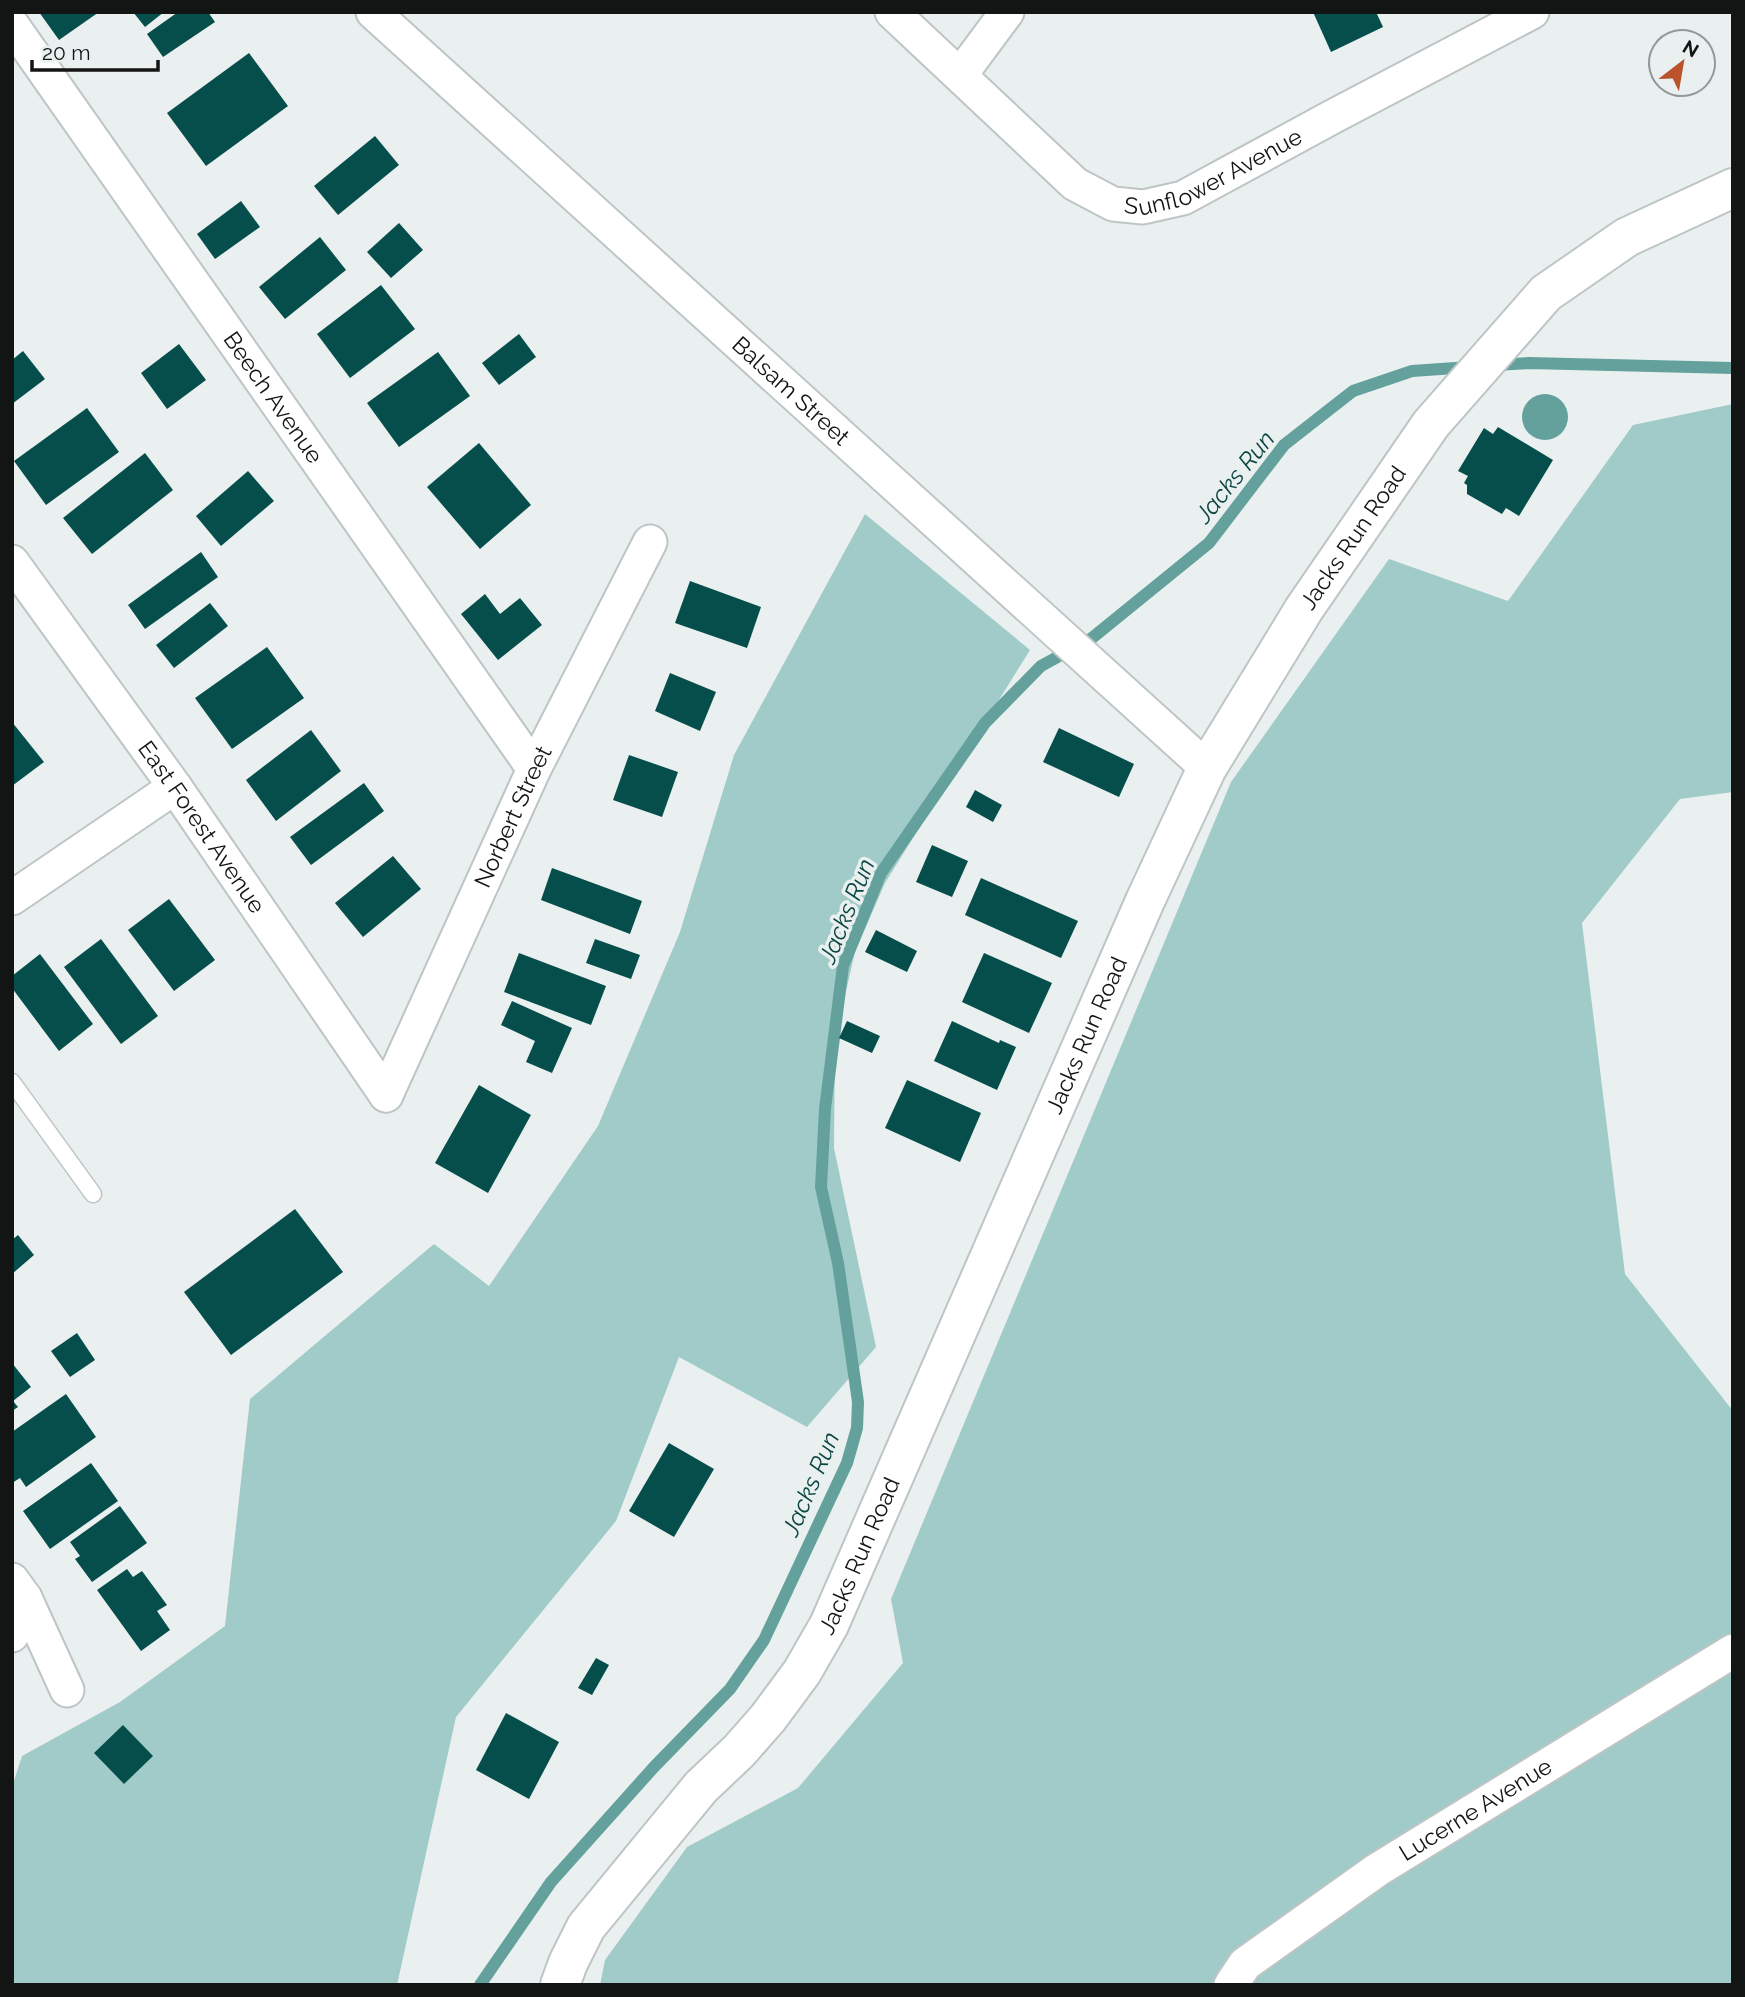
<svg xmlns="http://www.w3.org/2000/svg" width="1745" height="1997" font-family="Raleway,sans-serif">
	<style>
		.green { fill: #a1cbc8 }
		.water { fill: #64a19d }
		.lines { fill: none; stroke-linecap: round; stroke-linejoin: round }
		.stream { stroke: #64a19d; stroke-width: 12 }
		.building { fill: #064e4b }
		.lane-casing { stroke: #bec5c5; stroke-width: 19 }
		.street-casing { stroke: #bec5c5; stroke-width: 37 }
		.secondary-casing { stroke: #bec5c5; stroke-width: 42 }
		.lane { stroke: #fff; stroke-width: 16 }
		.street { stroke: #fff; stroke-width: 33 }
		.secondary { stroke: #fff; stroke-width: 38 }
		.labels { text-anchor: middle; stroke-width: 7; stroke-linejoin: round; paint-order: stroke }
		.street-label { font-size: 23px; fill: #131515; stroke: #e9f0ef }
		.water-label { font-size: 24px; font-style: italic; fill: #0a4542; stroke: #e9f0ef }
	</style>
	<rect width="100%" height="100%" fill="#e9f0ef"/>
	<g class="green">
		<path d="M1733 404V792L1680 799 1582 923 1625 1274 1733 1411V1985H600L605 1960 687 1847 798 1788 903 1663 891 1599 1231 782 1389 559 1508 601 1633 425Z"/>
		<path d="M865 514 1030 650 885 883 855 952 835 1039 834 1148 876 1347 807 1427 679 1357 616 1521 456 1717 397 1985H12V1787L22 1756 120 1702 225 1626 250 1399 434 1244 489 1286 598 1126 680 932 734 755Z"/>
	</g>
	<circle class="water" cx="1545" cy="417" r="23"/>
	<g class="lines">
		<g class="stream">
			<path d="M1495 365 1529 363 1733 368"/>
			<path d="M480 1985 551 1882 654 1767 730 1689 764 1640 847 1463 857 1428 858 1402 838 1263 821 1187 825 1109 843 966 881 873 985 723 1041 666 1092 638 1209 543 1284 445 1353 391 1412 371 1470 367"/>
		</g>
	</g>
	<g class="building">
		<path d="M39 12H99L59 40Z"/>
		<path d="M133 12H164L145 27Z"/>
		<path d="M178 12H208L215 22 163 57 147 34Z"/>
		<path d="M1313 12H1376L1383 27 1331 52Z"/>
		<path d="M249 53 288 106 206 166 167 113Z"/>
		<path d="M375 136 399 165 338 215 314 186Z"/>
		<path d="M241 201 260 227 215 259 197 234Z"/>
		<path d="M399 223 423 250 391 278 367 252Z"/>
		<path d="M320 237 346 270 285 319 259 287Z"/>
		<path d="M381 285 415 329 350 378 317 334Z"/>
		<path d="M519 334 536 357 499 385 482 363Z"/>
		<path d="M179 344 206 380 167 409 141 373Z"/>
		<path d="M23 351 45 379 12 404V360Z"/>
		<path d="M438 352 470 396 399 447 367 403Z"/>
		<path d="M87 408 119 452 46 505 14 461Z"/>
		<path d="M1498 427 1553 460 1519 516 1506 508 1502 514 1467 494V485L1464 483 1468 476 1458 471 1484 428 1493 434Z"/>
		<path d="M479 443 531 505 480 549 427 487Z"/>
		<path d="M145 453 173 490 92 554 63 518Z"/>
		<path d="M248 471 274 501 221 546 196 516Z"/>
		<path d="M201 552 218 577 145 629 128 605Z"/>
		<path d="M690 581 761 607 747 648 675 623Z"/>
		<path d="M485 594 500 614 520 598 542 625 498 660 461 614Z"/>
		<path d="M210 603 228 626 174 668 156 645Z"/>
		<path d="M267 647 304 698 232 749 195 698Z"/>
		<path d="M670 673 716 692 700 731 655 711Z"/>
		<path d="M12 722 44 762 12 786Z"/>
		<path d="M1059 728 1134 764 1119 797 1043 762Z"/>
		<path d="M311 730 341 771 276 821 246 780Z"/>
		<path d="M629 755 678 772 662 817 613 800Z"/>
		<path d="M364 783 384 811 311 865 290 837Z"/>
		<path d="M975 790 1002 805 993 822 966 807Z"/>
		<path d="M932 845 968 861 952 897 916 882Z"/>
		<path d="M393 856 421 889 363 937 335 903Z"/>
		<path d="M552 868 642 901 630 934 541 900Z"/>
		<path d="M981 878 1078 921 1061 958 965 915Z"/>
		<path d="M169 899 215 960 174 991 128 930Z"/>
		<path d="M876 930 917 951 907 972 865 952Z"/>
		<path d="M101 939 158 1016 121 1044 64 967Z"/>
		<path d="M595 939 640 955 631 979 586 963Z"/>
		<path d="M519 953 606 986 591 1025 504 992Z"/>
		<path d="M984 953 1052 983 1029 1033 962 1002Z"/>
		<path d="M40 954 93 1024 59 1051 12 988V976Z"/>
		<path d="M512 1001 572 1028 552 1073 526 1062 535 1041 501 1025Z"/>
		<path d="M847 1021 880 1036 872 1053 839 1038Z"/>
		<path d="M952 1021 999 1043 1000 1040 1016 1047 997 1090 934 1061Z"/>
		<path d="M907 1080 981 1113 960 1162 885 1128Z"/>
		<path d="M479 1085 531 1115 488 1193 435 1163Z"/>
		<path d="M295 1209 343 1272 231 1355 184 1292Z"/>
		<path d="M18 1235 34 1255 12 1274V1240Z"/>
		<path d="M77 1333 95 1360 70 1377 51 1351Z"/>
		<path d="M12 1363 31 1387 13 1401 18 1407 12 1411Z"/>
		<path d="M66 1394 96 1437 26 1487 20 1478 12 1483V1432Z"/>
		<path d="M669 1443 714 1469 674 1537 629 1511Z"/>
		<path d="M91 1463 118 1501 50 1549 23 1511Z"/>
		<path d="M120 1506 147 1543 92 1582 75 1559 80 1556 70 1542Z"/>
		<path d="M127 1569 133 1577 142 1571 167 1605 157 1611 170 1630 141 1651 97 1590Z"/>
		<path d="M596 1658 609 1665 592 1695 578 1688Z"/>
		<path d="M506 1713 559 1742 529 1799 476 1770Z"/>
		<path d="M123 1725 153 1756 124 1784 94 1753Z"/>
	</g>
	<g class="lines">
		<defs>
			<path id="lane" d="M12 1082 93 1194"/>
			<g id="street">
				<path id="s1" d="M373 12 1207 768"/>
				<path id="s2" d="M892 12 1075 184 1113 204 1143 207 1183 198 1334 116 1532 12"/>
				<path id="s3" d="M12 25 534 769"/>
				<path d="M961 74 1007 12"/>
				<path id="s4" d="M12 562 175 787 386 1095"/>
				<path d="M12 898 175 787"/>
				<path id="s5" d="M386 1095 534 769 650 542"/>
				<path d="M12 1580 25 1598 67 1690"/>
				<path d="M12 1635 25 1598"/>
				<path id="s6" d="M1231 1985 1245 1964 1377 1870 1733 1651"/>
			</g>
			<g id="secondary">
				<path id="s7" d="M560 1985 568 1963 586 1927 701 1787 739 1751 768 1718 802 1672 829 1625 1145 901 1207 768 1304 609 1431 424 1546 293 1627 237 1733 188"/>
			</g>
		</defs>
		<use href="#lane" class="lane-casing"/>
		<use href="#street" class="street-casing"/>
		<use href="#secondary" class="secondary-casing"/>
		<use href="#lane" class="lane"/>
		<use href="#street" class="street"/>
		<use href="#secondary" class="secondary"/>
	</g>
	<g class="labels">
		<g class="street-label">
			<text dy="8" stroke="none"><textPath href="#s2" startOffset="402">Sunflower Avenue</textPath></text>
			<text dy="8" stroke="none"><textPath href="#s1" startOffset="564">Balsam Street</textPath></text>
			<text dy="8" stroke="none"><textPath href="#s3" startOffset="455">Beech Avenue</textPath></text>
			<text dy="8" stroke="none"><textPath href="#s7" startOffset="1662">Jacks Run Road</textPath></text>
			<text dy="8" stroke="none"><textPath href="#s5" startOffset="306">Norbert Street</textPath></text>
			<text dy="8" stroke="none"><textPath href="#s4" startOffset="326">East Forest Avenue</textPath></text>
			<text dy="8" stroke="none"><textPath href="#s7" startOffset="1096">Jacks Run Road</textPath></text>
			<text dy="8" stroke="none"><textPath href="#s7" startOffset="528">Jacks Run Road</textPath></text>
			<text dy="8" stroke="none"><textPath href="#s6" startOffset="303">Lucerne Avenue</textPath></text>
		</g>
		<g class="water-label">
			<text transform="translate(1235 477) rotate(-51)" y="8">Jacks Run</text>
			<text transform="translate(847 911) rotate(-68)" y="8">Jacks Run</text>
			<text transform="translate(811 1484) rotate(-67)" y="8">Jacks Run</text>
		</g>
	</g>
	<rect width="1745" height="1997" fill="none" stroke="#131515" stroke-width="28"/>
	<g transform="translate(1682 63) rotate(31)"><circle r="33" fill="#e9f0ef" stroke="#939898" stroke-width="2"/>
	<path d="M0-5L12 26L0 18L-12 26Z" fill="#ba532b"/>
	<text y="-10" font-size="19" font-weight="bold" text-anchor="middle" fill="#131515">N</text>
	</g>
	<path d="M32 60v10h126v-10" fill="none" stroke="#131515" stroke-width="3.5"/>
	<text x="42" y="60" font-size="21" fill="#131515" stroke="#e9f0ef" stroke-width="5" paint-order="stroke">20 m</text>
</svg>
